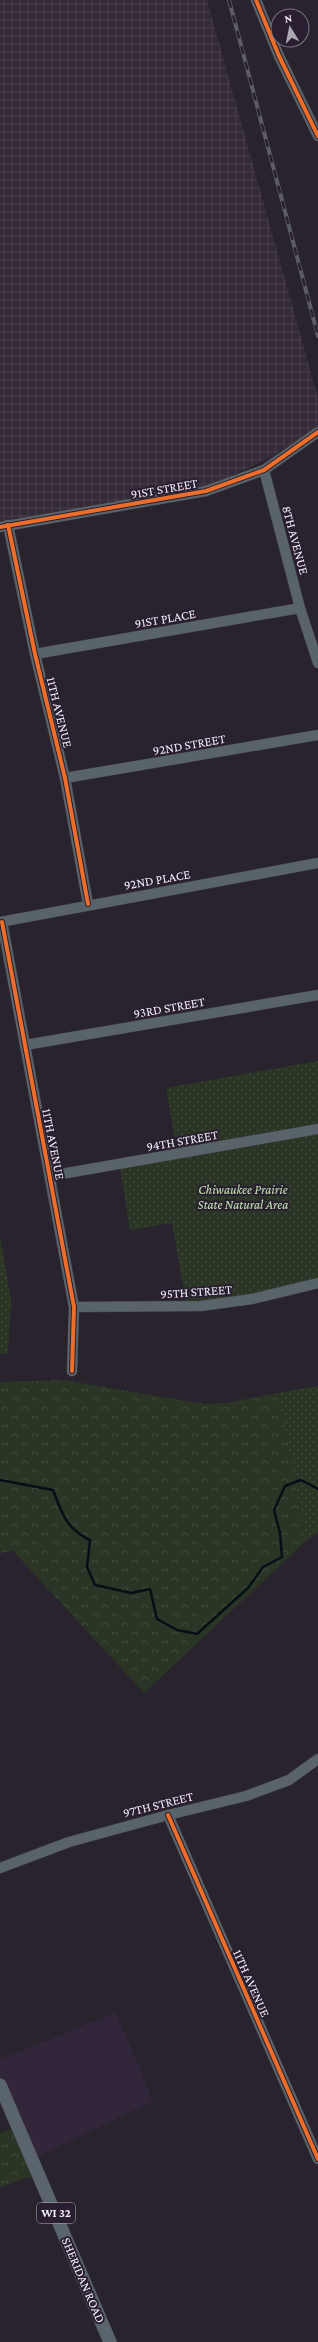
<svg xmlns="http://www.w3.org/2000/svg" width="318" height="2342" font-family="'Crimson Pro',serif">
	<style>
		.built { fill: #32263b }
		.industrial { fill: url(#industrial-grid) }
		.forest { fill: url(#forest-crowns) }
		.park { fill: url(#park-dots) }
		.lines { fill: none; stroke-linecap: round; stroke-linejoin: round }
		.stream { stroke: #041018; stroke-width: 2.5 }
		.minor-casing { stroke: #454048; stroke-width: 11 }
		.major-casing { stroke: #454048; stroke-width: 14 }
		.minor { stroke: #58646a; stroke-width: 10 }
		.major { stroke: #5a646d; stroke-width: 13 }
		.rail-casing { stroke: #5b5d63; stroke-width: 4 }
		.rail { stroke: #291f30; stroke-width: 2.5; stroke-dasharray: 8; stroke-linecap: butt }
		.cycleway-casing { stroke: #291f30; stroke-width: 6 }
		.cycleway { stroke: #ee6e29; stroke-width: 4 }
		.labels { text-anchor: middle; stroke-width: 4; stroke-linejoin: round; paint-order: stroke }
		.shield { fill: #291f30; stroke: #b8b1bd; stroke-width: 1 }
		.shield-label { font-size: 12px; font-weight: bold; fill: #f5effa }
		.street-label { font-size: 13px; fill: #f5effa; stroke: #291f30 }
		.park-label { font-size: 13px; font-style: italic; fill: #c0e5af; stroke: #291f30 }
	</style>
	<defs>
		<pattern id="industrial-grid" width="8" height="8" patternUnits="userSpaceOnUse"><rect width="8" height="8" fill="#352a37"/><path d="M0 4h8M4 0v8" fill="none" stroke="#493f4b"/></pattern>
		<pattern id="forest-crowns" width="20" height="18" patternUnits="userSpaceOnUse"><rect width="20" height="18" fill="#2b3525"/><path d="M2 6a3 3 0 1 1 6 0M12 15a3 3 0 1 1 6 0" fill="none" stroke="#40493b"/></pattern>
		<pattern id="park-dots" width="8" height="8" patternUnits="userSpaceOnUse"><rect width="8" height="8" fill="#2b3525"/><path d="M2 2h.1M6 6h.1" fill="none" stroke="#40493b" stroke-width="1.8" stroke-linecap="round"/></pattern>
	</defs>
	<rect width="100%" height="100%" fill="#28232c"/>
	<path class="built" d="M116 2012 153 2101 35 2158 0 2077V2060Z"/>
	<path class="industrial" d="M0 0H207L318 398V426L271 457 229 477 203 486 0 524Z"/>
	<g class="forest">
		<path d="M64 1380 204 1404 225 1403 279 1393 306 1541 144 1693 13 1551 0 1553V1382Z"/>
		<path d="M12 2129 32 2176 0 2187V2133Z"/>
	</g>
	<g class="park">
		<path d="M318 1061V1279L239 1298 186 1303 172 1223 130 1230 120 1168 178 1158 166 1088Z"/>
		<path d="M0 1236 11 1300 8 1354H0Z"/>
		<path d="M318 1386V1533L306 1541 279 1393Z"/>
	</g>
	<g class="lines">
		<path class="stream" d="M0 1480 53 1490C62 1513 66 1529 90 1540L87 1567 95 1585 131 1593 150 1589 157 1619 177 1630 197 1634 248 1588 263 1567 282 1557 280 1533 274 1510 285 1486 301 1480 318 1489"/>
		<defs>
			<g id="minor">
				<path d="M256 0 279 56 318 136"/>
				<path d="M264 470 300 608 318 663"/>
				<path d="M8 525 35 654 65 778 88 904"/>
				<path d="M0 527 206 491 264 470 318 432"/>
				<path d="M35 654 300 608"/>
				<path d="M65 778 318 735"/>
				<path d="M0 922 318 863"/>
				<path d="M2 922 74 1307 72 1371"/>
				<path d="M25 1045 318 995"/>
				<path d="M50 1176 318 1129"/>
				<path d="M74 1307 201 1306 252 1299 318 1283"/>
				<path d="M168 1815 318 2159"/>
				<path d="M0 1868 69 1842 168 1815 246 1796 289 1780 318 1759"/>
			</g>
			<path id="major" d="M0 2085 110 2342"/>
		</defs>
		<use href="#minor" class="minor-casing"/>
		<use href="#major" class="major-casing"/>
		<use href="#minor" class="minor"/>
		<use href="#major" class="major"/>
		<defs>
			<path id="rail" d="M229 0 318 336"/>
		</defs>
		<use href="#rail" class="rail-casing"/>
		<use href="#rail" class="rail"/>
		<defs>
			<g id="cycleway">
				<path d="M256 0 279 56 318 136"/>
				<path d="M8 525 35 654 65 778 88 904"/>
				<path d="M0 527 206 491 264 470 318 432"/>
				<path d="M2 922 74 1307 72 1371"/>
				<path d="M168 1815 318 2159"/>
			</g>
		</defs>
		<use href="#cycleway" class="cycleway-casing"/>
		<use href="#cycleway" class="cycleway"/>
	</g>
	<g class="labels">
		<rect class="shield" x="37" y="2203" width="38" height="20" rx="3"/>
		<g class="shield-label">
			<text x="56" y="2217">WI 32</text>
		</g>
		<g class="street-label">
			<text transform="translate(164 488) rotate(-10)" y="5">91ST STREET</text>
			<text transform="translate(296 540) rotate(75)" y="5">8TH AVENUE</text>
			<text transform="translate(165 618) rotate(-10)" y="5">91ST PLACE</text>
			<text transform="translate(60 712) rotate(76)" y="5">11TH AVENUE</text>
			<text transform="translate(189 744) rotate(-10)" y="5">92ND STREET</text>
			<text transform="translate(157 879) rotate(-10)" y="5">92ND PLACE</text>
			<text transform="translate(169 1007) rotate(-10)" y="5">93RD STREET</text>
			<text transform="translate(182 1140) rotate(-10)" y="5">94TH STREET</text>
			<text transform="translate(54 1144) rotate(79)" y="5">11TH AVENUE</text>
			<text transform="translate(196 1291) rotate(-4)" y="5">95TH STREET</text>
			<text transform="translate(158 1804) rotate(-14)" y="5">97TH STREET</text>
			<text transform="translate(252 1983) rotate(66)" y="5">11TH AVENUE</text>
			<text transform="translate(84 2280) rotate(67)" y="5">SHERIDAN ROAD</text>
		</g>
		<g class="park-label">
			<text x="243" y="1194">Chiwaukee Prairie<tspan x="243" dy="15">State Natural Area</tspan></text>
		</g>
	</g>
	<g transform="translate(290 28) rotate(350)"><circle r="19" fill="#291f30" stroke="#7b7281"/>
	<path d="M0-3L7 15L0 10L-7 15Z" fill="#ada8b2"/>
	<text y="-6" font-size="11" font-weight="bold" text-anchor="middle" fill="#f5effa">N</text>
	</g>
</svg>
